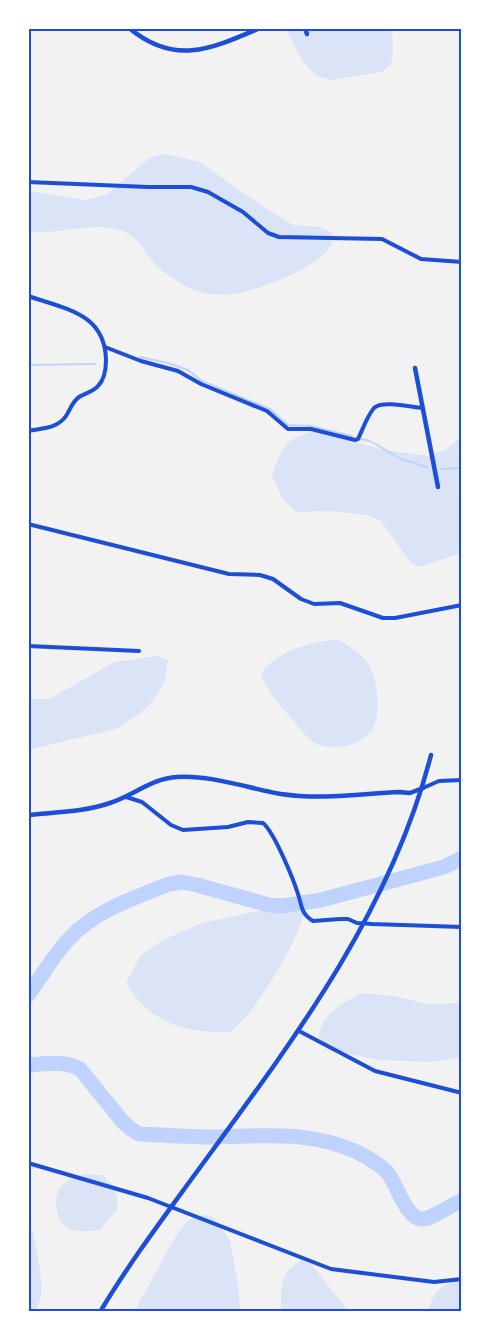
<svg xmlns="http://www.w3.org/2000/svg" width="490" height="1340" font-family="Poppins,sans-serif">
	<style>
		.green { fill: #dbe4f7 }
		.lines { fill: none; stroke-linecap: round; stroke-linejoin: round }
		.stream { stroke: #bfd3fe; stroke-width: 2 }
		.river { stroke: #bfd3fe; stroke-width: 15 }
		.minor { stroke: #1d4ed8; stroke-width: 4 }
		.tertiary { stroke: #1d4ed8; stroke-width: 4.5 }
		.neatline { fill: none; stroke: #1d4ed8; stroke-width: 2 }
	</style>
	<rect width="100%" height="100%" fill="#f2f2f2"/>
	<g class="green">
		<path d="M286 29H392L393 53 391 64 382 72 331 80 317 76 302 61Z"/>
		<path d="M166 154 200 162 255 201 293 225 320 227 332 233C332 236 333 239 332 242 326 266 256 291 234 294 224 296 207 294 197 291 183 286 166 275 155 264 143 251 138 236 120 230 91 221 58 236 29 231V191L85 200 106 195 151 157Z"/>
		<path d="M315 431 385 450 428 456 447 449 461 437V553L421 567 411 563 381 521 367 515 328 511 297 512 282 498 272 476C280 449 287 437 315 431Z"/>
		<path d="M337 639C349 646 362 653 369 665 377 681 381 707 375 724 367 745 338 751 319 745 309 742 299 727 292 719 280 706 267 692 261 674 277 650 309 643 337 639Z"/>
		<path d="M157 656 168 660C166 667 167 673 165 679 157 703 136 718 115 729L29 750V699H49L115 662Z"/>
		<path d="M292 907 304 909C302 935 269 986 253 1008 247 1017 238 1024 231 1032 188 1034 147 1023 126 982L141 955 163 940 202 923 267 909Z"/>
		<path d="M363 993 394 996 427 1004 461 1003V1057L429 1062 380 1060 333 1051 319 1037C321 1013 344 1002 363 993Z"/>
		<path d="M88 1174 102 1175 110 1182 117 1196V1210L100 1230C90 1231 77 1233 68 1228 55 1220 52 1196 62 1186 69 1178 79 1176 88 1174Z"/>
		<path d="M204 1215 213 1217 230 1240 238 1284 240 1311 134 1312 173 1241 186 1222 195 1217Z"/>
		<path d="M29 1217C34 1241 49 1289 36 1310L29 1311Z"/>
		<path d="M302 1260 312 1265 348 1311H281C281 1288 278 1273 302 1260Z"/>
		<path d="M461 1279V1311L428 1312C433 1291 441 1285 461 1279Z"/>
	</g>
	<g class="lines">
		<g class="stream">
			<path d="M140 357 168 363 188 370 202 381 270 409 288 425 310 426 352 436"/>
			<path d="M28 365 95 364"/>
			<path d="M361 439 370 441 401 459 427 467"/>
			<path d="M441 469 462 468"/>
		</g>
		<g class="river">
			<path d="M28 995C42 977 53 955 69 939 95 910 135 898 169 884L182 882 197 885 269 905 282 906 321 900 444 867 462 858"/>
			<path d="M28 1065C46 1064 64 1060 80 1069L123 1122 131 1129 139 1134C164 1135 188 1137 213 1137 263 1136 309 1130 357 1152 367 1157 379 1164 387 1172 397 1184 405 1217 421 1219 430 1220 452 1205 462 1200"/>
		</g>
		<g class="minor">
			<path d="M28 182 148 187H191L208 192 243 212 268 233 279 237 382 239 421 259 462 262"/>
			<path d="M28 296C65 309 105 313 106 360 106 369 105 379 98 386 93 392 85 393 79 397 72 402 70 410 66 416 57 429 42 428 28 431"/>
			<path d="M105 347 141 361 178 371 201 384 267 411 288 429H311L355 440 358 439C363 429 367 416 374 408 382 400 411 407 422 408"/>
			<path d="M28 524 229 574 260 575 273 579 301 599 314 604 340 603 383 618H395L462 605"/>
			<path d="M28 646 139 651"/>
			<path d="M423 788 439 781 462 780"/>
			<path d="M126 797 142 802 171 825 183 830 228 827 248 822 263 823C274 832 293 878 298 894 302 906 301 914 313 921L340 919H348L357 923 372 924 462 927"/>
			<path d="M299 1031 375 1071 462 1093"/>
			<path d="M28 1163 148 1198 331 1269 434 1282 462 1279"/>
		</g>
		<g class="tertiary">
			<path d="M129 28C175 66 211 49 260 28"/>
			<path d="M305 28 307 34"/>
			<path d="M415 368 438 487"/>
			<path d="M28 815C56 812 84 812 110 803 132 796 153 778 177 777 212 775 247 788 281 794 321 800 359 794 399 792L410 793 423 788"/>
			<path d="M100 1312C128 1265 161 1221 193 1177 289 1046 390 915 431 755"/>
		</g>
	</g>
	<rect width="490" height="1340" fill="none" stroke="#ffffff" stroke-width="60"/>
	<rect x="30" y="30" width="430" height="1280" class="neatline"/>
</svg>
